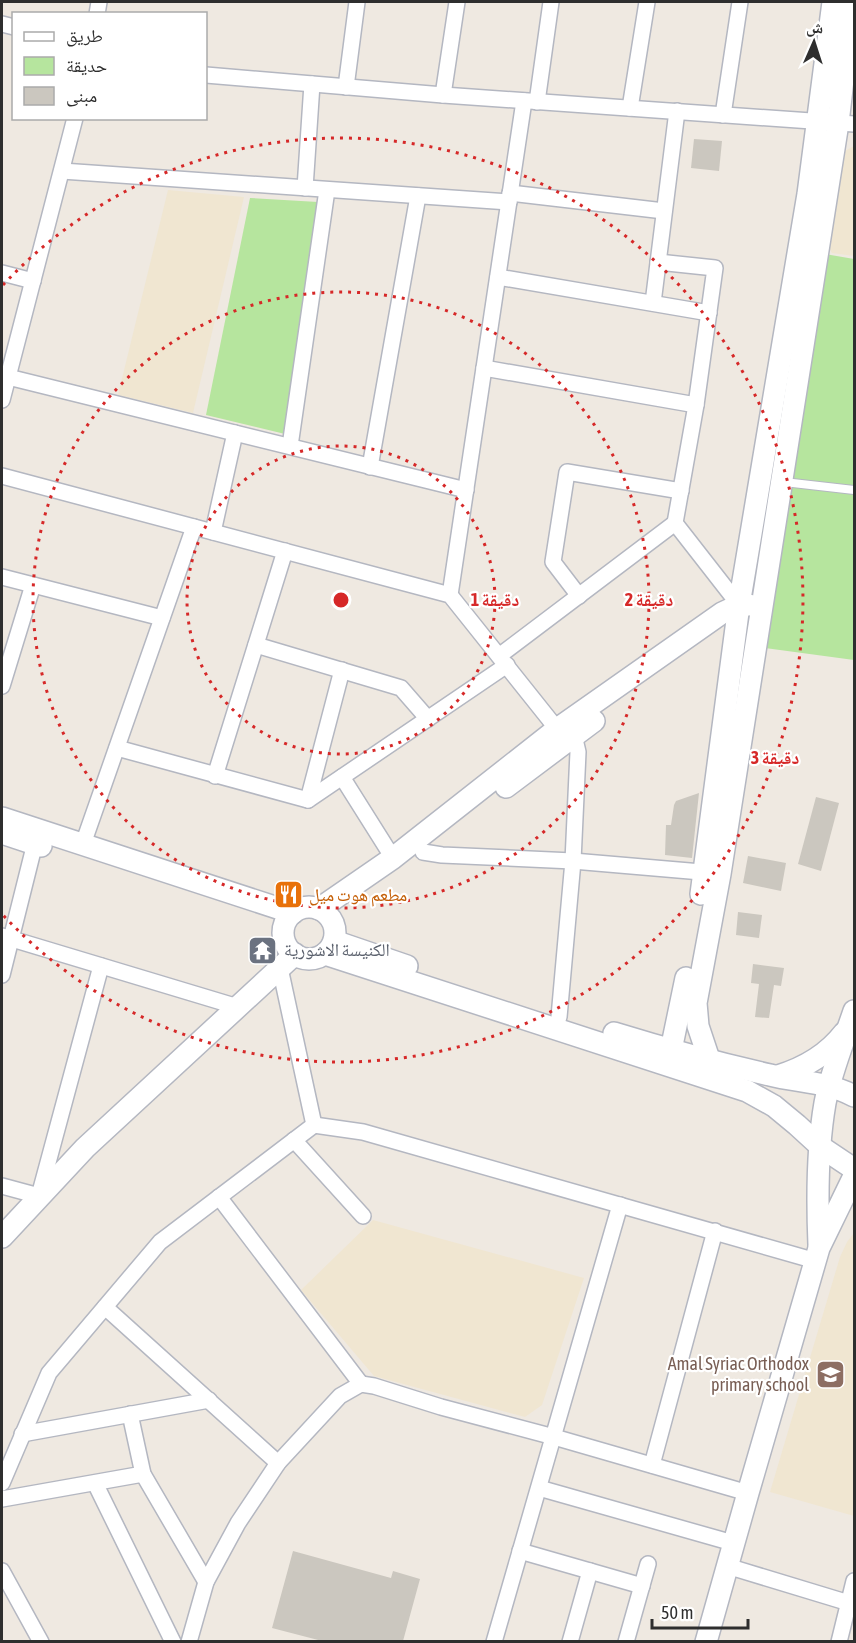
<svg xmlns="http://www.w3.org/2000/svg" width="856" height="1643" font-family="'Asap Condensed','Noto Naskh Arabic',sans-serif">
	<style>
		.education { fill: #f0e6d1 }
		.green { fill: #b6e59e }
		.building { fill: #cbc7bf }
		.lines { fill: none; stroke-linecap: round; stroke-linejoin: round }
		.lane-casing { stroke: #b4b7c1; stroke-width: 10 }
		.street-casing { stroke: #b4b7c1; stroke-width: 18 }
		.secondary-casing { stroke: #b4b7c1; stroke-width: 24 }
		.lane { stroke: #fff; stroke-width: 8 }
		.street { stroke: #fff; stroke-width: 15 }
		.secondary { stroke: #fff; stroke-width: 21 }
		.ring { fill: none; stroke: #d62828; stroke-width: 3; stroke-dasharray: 3 6 }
		.labels { text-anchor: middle; stroke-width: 4.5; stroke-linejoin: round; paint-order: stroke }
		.food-label { font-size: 18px; fill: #c56008; stroke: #fff; text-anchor: start }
		.worship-label { font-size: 18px; fill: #5b616d; stroke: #fff; text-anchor: start }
		.education-label { font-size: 18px; fill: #785e54; stroke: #fff; text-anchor: end }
		.centre { fill: #d62828; stroke: #fff; stroke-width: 3 }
		.ring-label { font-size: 18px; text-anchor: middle; font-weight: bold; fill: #d62828; stroke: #fff; stroke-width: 4.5; stroke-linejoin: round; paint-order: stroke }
	</style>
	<rect width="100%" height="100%" fill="#efe9e1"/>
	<g class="education">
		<path d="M854 146V256L832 253 829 248 843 152Z"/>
		<path d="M168 190 244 197 193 413 118 395Z"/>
		<path d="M373 1220 584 1278 542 1405 525 1417 374 1376 301 1290Z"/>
		<path d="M854 1233V1516L770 1492 840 1257 847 1242Z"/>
	</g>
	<g class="green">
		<path d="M250 198 318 202 285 434 206 415Z"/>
		<path d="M825 254 854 259V660L765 648Z"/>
	</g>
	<g class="building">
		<path d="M694 139 722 141 719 171 691 168Z"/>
		<path d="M699 793 692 858 665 855 666 825H671L674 805 676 801Z"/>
		<path d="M816 797 839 803 821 871 798 864Z"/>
		<path d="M748 856 786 863 781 891 743 883Z"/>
		<path d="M738 912 762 915 759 938 736 935Z"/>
		<path d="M753 964 784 968 781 986 774 985 769 1018 755 1017 759 984 751 983Z"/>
		<path d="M293 1551 391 1578 393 1571 420 1579 403 1641H322L272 1628Z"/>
	</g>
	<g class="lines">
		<defs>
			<path id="lane" d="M784 482 854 490"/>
			<g id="street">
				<path d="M97 14 99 2"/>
				<path d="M2 24 14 27"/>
				<path d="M206 75 443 95 854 124"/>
				<path d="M346 87 357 2"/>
				<path d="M443 95 457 2"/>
				<path d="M537 102 551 2"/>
				<path d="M630 108 647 2"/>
				<path d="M723 115 740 2"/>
				<path d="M62 171 509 202"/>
				<path d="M305 188 312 84"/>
				<path d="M510 193 664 211"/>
				<path d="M658 262 715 268 696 405 675 523 739 605"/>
				<path d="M2 273 33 281"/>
				<path d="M498 277 709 313"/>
				<path d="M653 303 677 111"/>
				<path d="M484 368 696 405"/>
				<path d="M8 377 466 490"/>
				<path d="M2 400 75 118"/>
				<path d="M290 446 327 190"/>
				<path d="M370 467 418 196"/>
				<path d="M2 476 450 595 557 729"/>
				<path d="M213 532 235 433"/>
				<path d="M2 577 162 618"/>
				<path d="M450 595 524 101"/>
				<path d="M579 596 553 562 567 472 681 491"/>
				<path d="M256 645 401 688 428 719"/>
				<path d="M499 656 675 523"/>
				<path d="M2 686 33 585"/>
				<path d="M117 748 308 800 507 665"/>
				<path d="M215 776 285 551"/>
				<path d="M342 777 393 858"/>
				<path d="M308 800 342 670"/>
				<path d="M83 844 194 527"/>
				<path d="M423 852 442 855 573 861 713 873"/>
				<path d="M2 936 238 1007"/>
				<path d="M2 975 35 843"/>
				<path d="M559 1017 573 861 578 752 574 735"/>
				<path d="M314 1125 363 1132 816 1261"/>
				<path d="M294 1140 363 1216"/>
				<path d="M2 1186 39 1196 101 966"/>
				<path d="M219 1197 361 1384"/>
				<path d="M105 1307 278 1463"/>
				<path d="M130 1414 143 1474 206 1582"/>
				<path d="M22 1434 209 1400"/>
				<path d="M652 1465 715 1231"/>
				<path d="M2 1483 49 1373 160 1242 314 1125 280 968"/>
				<path d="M95 1483 173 1642"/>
				<path d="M539 1488 733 1543"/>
				<path d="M2 1499 143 1474"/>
				<path d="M520 1551 642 1586"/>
				<path d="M727 1566 849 1603"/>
				<path d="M2 1571 41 1642"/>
				<path d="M189 1642 206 1582 238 1523 278 1463 340 1396 361 1384 374 1386 441 1407 554 1437 748 1493"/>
				<path d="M494 1642 620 1205"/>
				<path d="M570 1642 590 1571"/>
				<path d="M626 1642 648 1564"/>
				<path d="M839 1642 854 1581"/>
			</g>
			<g id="secondary">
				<path d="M506 787 594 721"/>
				<path d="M2 818 293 913"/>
				<path d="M2 833 41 846"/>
				<path d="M701 894 739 605 808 194 833 2"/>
				<circle cx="309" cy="933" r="26"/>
				<path d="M319 909 393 858 557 729 722 613 739 605H749"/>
				<path d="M334 941 407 966"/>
				<path d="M325 954 747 1091 774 1106 797 1125 821 1147 854 1169"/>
				<path d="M614 1033C666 1049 717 1063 770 1075 798 1082 828 1082 854 1096"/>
				<path d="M671 1050 686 978"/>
				<path d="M710 1062 698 1026 696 1003 720 874 838 123 852 2"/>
				<path d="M778 1076C804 1068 827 1055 844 1033"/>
				<path d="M2 1237 85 1148 295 954"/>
				<path d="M819 1245C817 1198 817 1149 825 1103 831 1072 844 1041 854 1011"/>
				<path d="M706 1642 748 1493 819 1248 854 1176"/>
			</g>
		</defs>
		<use href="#lane" class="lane-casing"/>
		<use href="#street" class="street-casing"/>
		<use href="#secondary" class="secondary-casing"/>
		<use href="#lane" class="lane"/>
		<use href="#street" class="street"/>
		<use href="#secondary" class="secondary"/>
	</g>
	<g class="ring">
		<circle cx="341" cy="600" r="154"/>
		<circle cx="341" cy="600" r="308"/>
		<path d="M3 285A462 462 0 1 1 3 915"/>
	</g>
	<defs>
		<symbol id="restaurant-square" viewBox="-11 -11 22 22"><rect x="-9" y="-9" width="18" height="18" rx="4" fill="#e8710a" stroke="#fff"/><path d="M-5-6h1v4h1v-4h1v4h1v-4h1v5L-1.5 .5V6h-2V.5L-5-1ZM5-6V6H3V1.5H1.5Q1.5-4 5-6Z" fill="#fff"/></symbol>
		<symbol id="temple-square" viewBox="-11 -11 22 22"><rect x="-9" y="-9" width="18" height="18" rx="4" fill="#6b7280" stroke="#fff"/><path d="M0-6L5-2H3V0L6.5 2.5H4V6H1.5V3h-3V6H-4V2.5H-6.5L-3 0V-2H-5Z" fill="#fff"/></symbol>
		<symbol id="school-square" viewBox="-11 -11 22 22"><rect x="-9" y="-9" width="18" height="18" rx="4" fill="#8d6e63" stroke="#fff"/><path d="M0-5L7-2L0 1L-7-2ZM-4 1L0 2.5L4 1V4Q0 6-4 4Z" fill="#fff"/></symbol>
	</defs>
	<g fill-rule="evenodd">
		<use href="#restaurant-square" x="272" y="878" width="33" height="33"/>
		<use href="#temple-square" x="246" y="934" width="33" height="33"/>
		<use href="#school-square" x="814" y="1358" width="33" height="33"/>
	</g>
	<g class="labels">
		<g class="food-label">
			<text x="309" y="901">مطعم هوت ميل</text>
		</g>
		<g class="worship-label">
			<text x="284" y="956">الكنيسة الاشورية</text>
		</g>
		<g class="education-label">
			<text x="809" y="1370">Amal Syriac Orthodox<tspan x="809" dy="21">primary school</tspan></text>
		</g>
	</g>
	<circle cx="341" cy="600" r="9" class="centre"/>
	<g class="ring-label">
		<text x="495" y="606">1 دقيقة</text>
		<text x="649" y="606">2 دقيقة</text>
		<text x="775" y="764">3 دقيقة</text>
	</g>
	<rect width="856" height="1643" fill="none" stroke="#2e2e2e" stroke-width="6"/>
	<rect x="12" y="12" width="195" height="108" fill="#ffffff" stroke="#ababab" stroke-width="1.5"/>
	<rect x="24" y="32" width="30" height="9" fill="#ffffff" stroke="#ababab" stroke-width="1.5"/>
	<text x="66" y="42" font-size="18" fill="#2e2e2e">طريق</text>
	<rect x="24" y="57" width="30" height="18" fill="#b6e59e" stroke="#ababab" stroke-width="1.5"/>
	<text x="66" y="72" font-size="18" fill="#2e2e2e">حديقة</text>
	<rect x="24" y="87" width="30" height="18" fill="#cbc7bf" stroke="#ababab" stroke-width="1.5"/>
	<text x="66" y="102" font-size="18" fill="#2e2e2e">مبنى</text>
	<g transform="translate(814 42) rotate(3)" stroke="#ffffff" stroke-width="4.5" paint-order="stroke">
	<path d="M0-4.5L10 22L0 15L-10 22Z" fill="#2e2e2e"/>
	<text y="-9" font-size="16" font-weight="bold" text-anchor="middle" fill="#2e2e2e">ش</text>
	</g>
	<path d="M652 1619v9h96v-9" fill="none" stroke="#2e2e2e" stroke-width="3"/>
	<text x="661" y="1619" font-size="18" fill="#2e2e2e" stroke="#ffffff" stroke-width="4.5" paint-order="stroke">50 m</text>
</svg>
